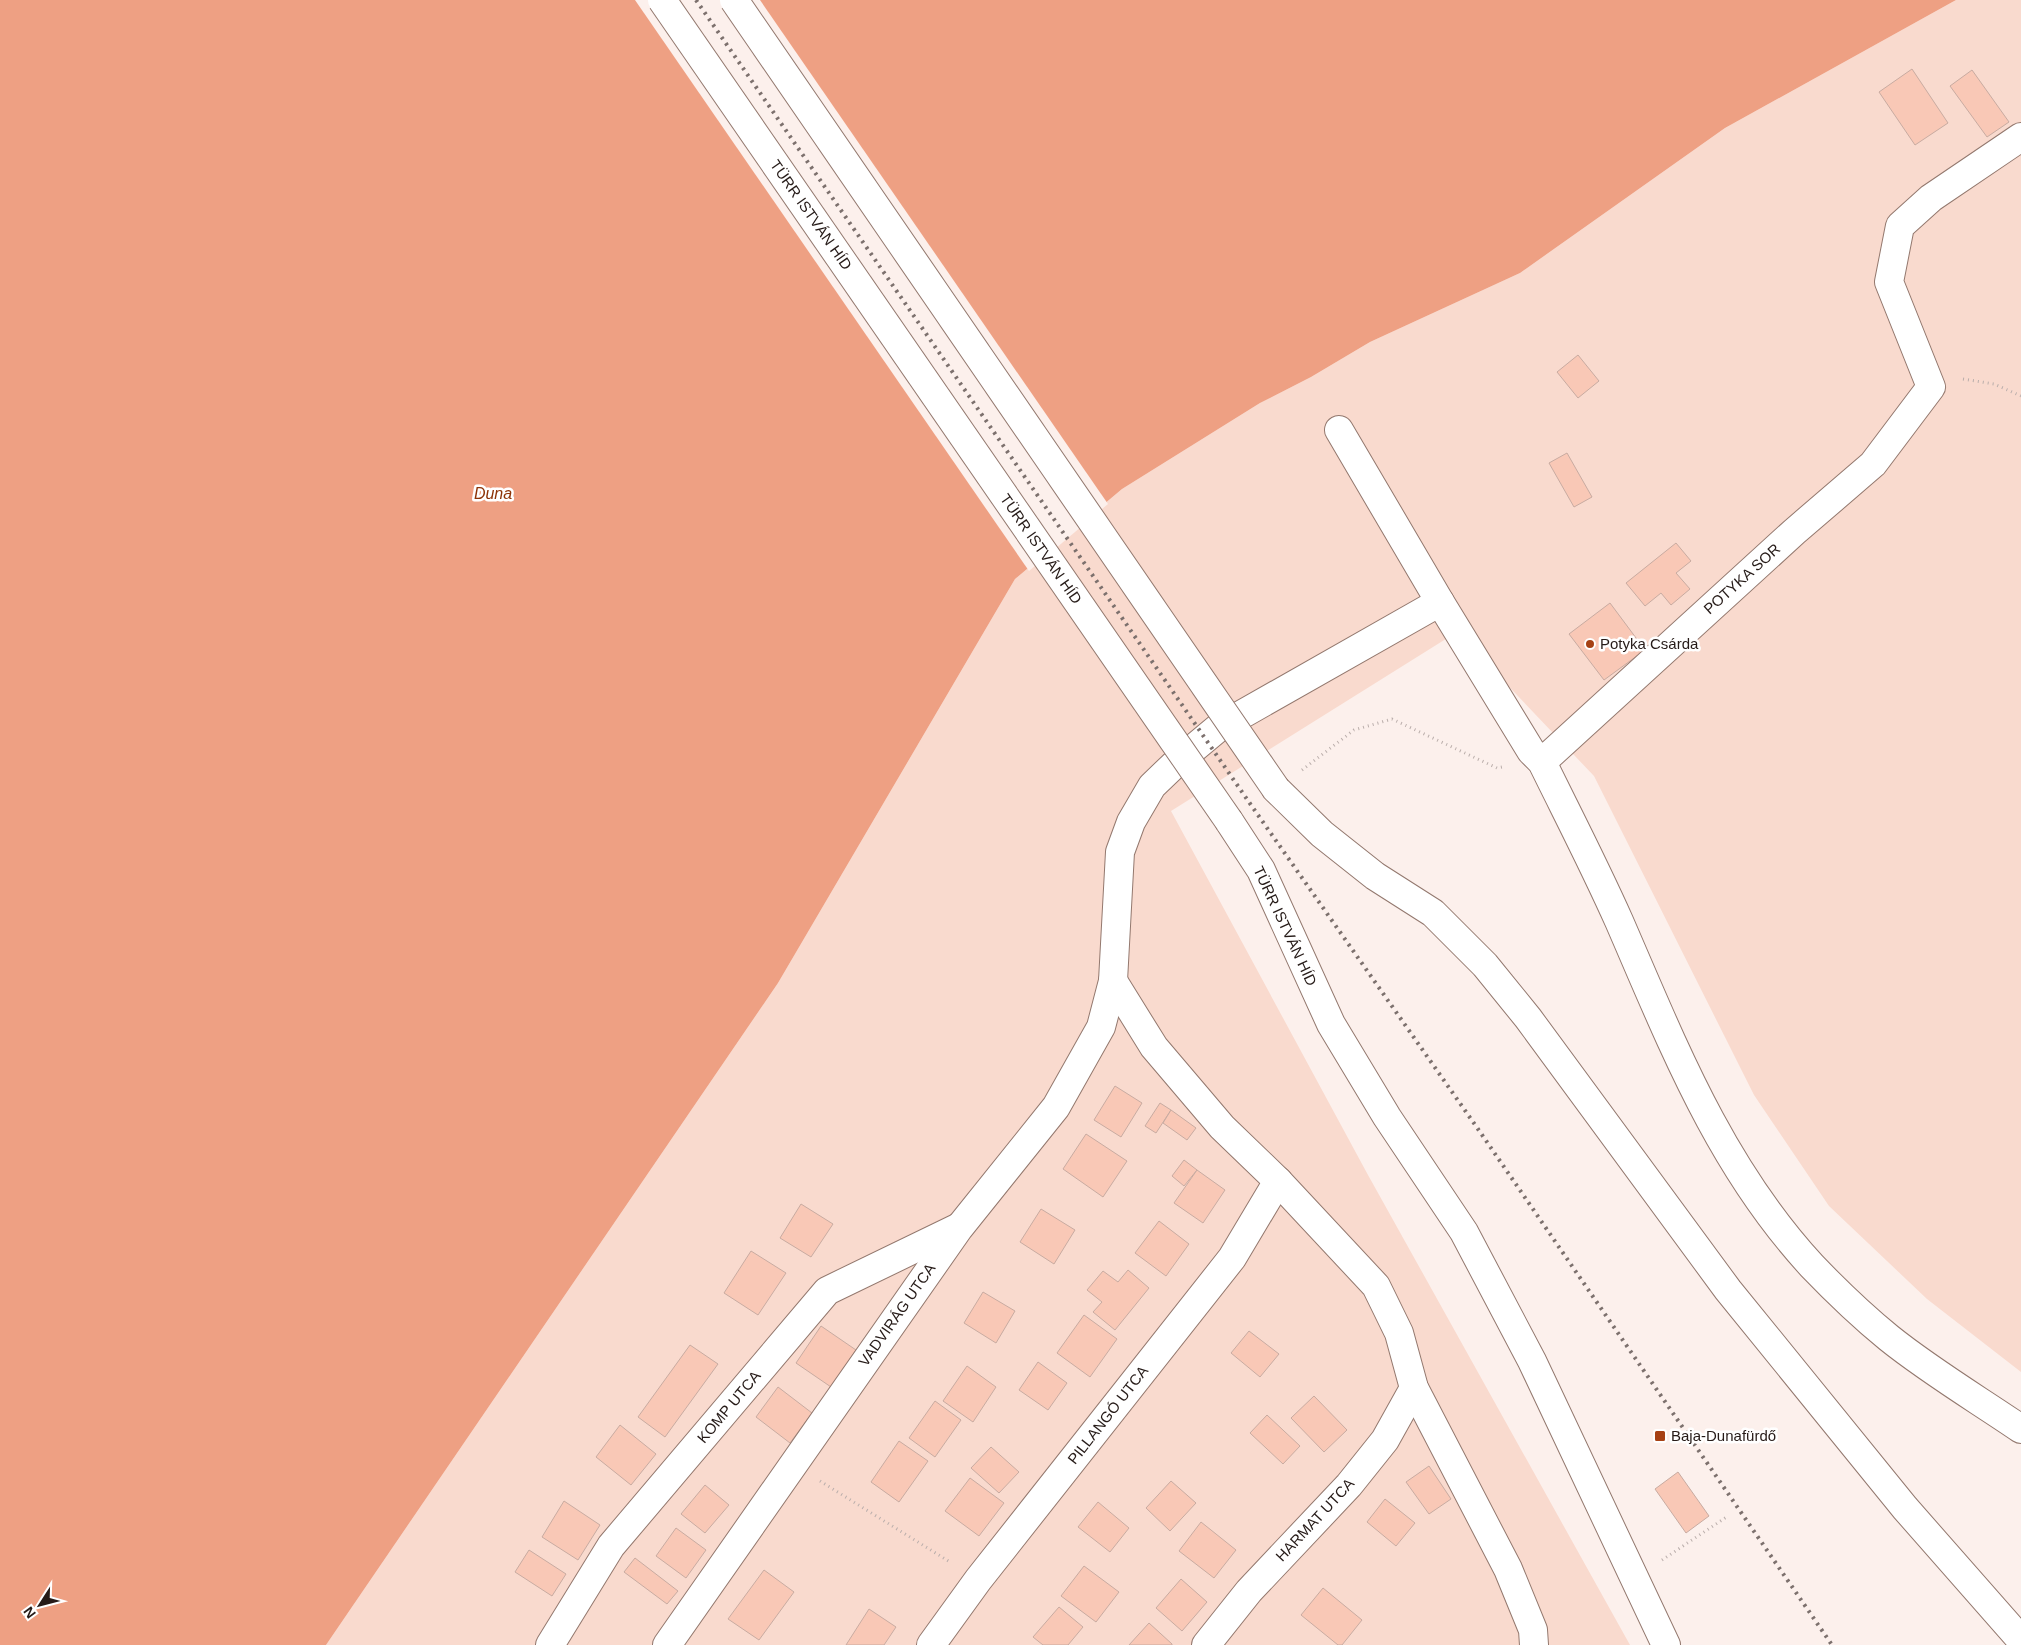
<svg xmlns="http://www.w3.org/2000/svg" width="2021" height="1645" font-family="Arial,sans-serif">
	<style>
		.green { fill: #f9dace }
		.water { fill: #eea083 }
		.pier { fill: #fcf0ec }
		.building { fill: #f9c8b6; stroke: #c8aba1 }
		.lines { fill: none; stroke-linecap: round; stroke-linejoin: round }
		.street-casing { stroke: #93786e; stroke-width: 30 }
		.primary-casing { stroke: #93786e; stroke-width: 30 }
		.path { stroke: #baaeab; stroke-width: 3; stroke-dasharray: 1 4; stroke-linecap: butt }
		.street { stroke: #fff; stroke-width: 28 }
		.primary { stroke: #fff; stroke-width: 28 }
		.rail { stroke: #7c706d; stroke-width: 4; stroke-dasharray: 2.5 5; stroke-linecap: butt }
		.primary-bridge-casing { stroke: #93786e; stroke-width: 30; stroke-linecap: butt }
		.primary-bridge { stroke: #fff; stroke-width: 28 }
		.poi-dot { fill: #a64114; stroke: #fff; stroke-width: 2 }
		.labels { text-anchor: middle; stroke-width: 5; stroke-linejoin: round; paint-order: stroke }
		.street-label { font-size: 15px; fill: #261b18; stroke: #fff }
		.poi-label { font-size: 15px; fill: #261b18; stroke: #fff; text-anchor: start }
		.water-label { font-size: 16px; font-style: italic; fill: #8d3307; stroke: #fff }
	</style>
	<rect width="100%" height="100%" fill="#fcf0ec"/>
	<path class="green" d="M1956 0H2021V1372L1927 1299 1829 1206 1754 1095 1594 776 1457 632 1171 811 1368 1175 1630 1645H326L778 983 1015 579 1122 489 1260 403 1311 377 1370 342 1520 273 1725 128Z"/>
	<path class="water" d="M0 0H1956L1725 128 1520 273 1370 342 1311 377 1260 403 1122 489 1015 579 778 983 326 1645H0Z"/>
	<path class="pier" d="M635 0H760L1108 504 1029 571Z"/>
	<g class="building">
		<path d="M1912 69 1948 123 1915 145 1879 92Z"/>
		<path d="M1972 70 2009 122 1987 137 1950 86Z"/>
		<path d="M1578 355 1599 381 1578 398 1557 372Z"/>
		<path d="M1567 453 1592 497 1574 507 1549 463Z"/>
		<path d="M1676 543 1691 561 1676 573 1690 589 1671 605 1661 593 1645 606 1626 583Z"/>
		<path d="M1610 603 1645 650 1604 680 1569 634Z"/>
		<path d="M1115 1086 1142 1103 1121 1137 1094 1120Z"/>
		<path d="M1160 1103 1171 1110 1156 1133 1145 1126Z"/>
		<path d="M1171 1110 1196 1128 1187 1140 1163 1123Z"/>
		<path d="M1086 1134 1127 1161 1103 1197 1063 1169Z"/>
		<path d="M1184 1160 1197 1170 1184 1186 1172 1176Z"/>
		<path d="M1197 1170 1225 1190 1203 1223 1174 1203Z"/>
		<path d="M801 1204 833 1224 811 1257 780 1238Z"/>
		<path d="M1041 1209 1075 1230 1054 1264 1020 1242Z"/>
		<path d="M1159 1221 1189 1244 1166 1276 1135 1253Z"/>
		<path d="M751 1251 786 1273 758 1315 724 1293Z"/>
		<path d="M1128 1270 1149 1288 1115 1330 1093 1312 1102 1302 1087 1290 1103 1271 1118 1282Z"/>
		<path d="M983 1292 1015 1311 996 1343 964 1323Z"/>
		<path d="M1084 1315 1117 1339 1090 1377 1057 1353Z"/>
		<path d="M821 1326 856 1350 831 1387 796 1363Z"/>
		<path d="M1249 1331 1279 1354 1260 1377 1231 1353Z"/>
		<path d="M690 1345 718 1364 665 1437 638 1417Z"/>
		<path d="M1038 1362 1067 1383 1048 1410 1019 1390Z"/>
		<path d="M967 1366 996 1387 973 1422 943 1401Z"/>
		<path d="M778 1387 812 1413 790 1443 756 1417Z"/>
		<path d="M1314 1396 1347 1430 1324 1452 1291 1418Z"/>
		<path d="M935 1401 961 1420 935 1457 909 1438Z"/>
		<path d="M1267 1415 1300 1446 1283 1464 1250 1433Z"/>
		<path d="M620 1425 656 1454 631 1485 596 1457Z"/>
		<path d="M899 1441 928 1461 899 1502 871 1482Z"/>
		<path d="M991 1447 1019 1472 999 1493 971 1468Z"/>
		<path d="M1429 1466 1451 1499 1429 1514 1406 1482Z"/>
		<path d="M1678 1472 1709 1516 1686 1533 1655 1489Z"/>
		<path d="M970 1478 1004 1503 979 1536 945 1511Z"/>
		<path d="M1171 1481 1196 1503 1170 1531 1146 1508Z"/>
		<path d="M705 1485 729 1505 705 1533 681 1514Z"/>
		<path d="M1385 1499 1415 1523 1396 1546 1367 1522Z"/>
		<path d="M564 1501 600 1525 578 1560 542 1537Z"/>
		<path d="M1098 1502 1129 1528 1110 1552 1078 1527Z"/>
		<path d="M1201 1522 1236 1550 1214 1578 1179 1551Z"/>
		<path d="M676 1528 706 1550 686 1578 656 1556Z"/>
		<path d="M529 1550 566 1574 552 1596 515 1572Z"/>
		<path d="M635 1558 678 1591 667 1604 624 1572Z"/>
		<path d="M1084 1566 1119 1592 1096 1622 1061 1596Z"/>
		<path d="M764 1570 794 1592 759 1640 728 1619Z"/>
		<path d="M1181 1579 1207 1602 1182 1631 1156 1608Z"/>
		<path d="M1323 1588 1362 1620 1342 1645H1338L1301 1615Z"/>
		<path d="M1059 1607 1083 1627 1068 1645H1043L1033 1637Z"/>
		<path d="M869 1609 896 1627 884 1645H846Z"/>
		<path d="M1149 1623 1172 1644V1645H1129Z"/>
	</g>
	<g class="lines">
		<defs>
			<g id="street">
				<path d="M1339 430 1440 602"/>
				<path d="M1542 762 1794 532 1873 464 1931 387 1889 282 1900 226 1931 198 2021 137"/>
				<path d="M1113 981 1154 1047 1222 1127 1278 1181 1376 1286 1399 1333 1414 1388 1508 1569 1533 1630 1534 1645"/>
				<path d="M550 1645 611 1546 827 1291 957 1228"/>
				<path d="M667 1645 959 1228 1056 1107 1101 1027 1113 981 1120 852 1131 822 1152 786 1176 763 1218 728 1440 602 1531 751 1542 762C1568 815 1595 867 1619 921 1673 1045 1719 1165 1812 1266 1836 1291 1862 1316 1889 1338 1930 1371 1977 1399 2021 1429"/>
				<path d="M931 1645 978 1580 1232 1258 1278 1181"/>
				<path d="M1206 1645 1249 1591 1349 1485 1385 1440 1414 1388"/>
			</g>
			<g id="primary">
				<path d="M1276 789 1322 834 1375 876 1433 913 1485 965 1528 1018 1728 1290 1905 1508 2021 1640"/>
				<path d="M1229 821 1261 870 1331 1024 1387 1117 1464 1232 1532 1361 1666 1645"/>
			</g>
		</defs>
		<use href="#street" class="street-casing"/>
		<use href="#primary" class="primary-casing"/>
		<g class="path">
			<path d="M1963 379 1994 384 2021 396"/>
			<path d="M1302 770 1354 730 1392 719 1497 768 1502 767"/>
			<path d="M820 1481 950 1562"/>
			<path d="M1662 1560 1728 1516"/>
		</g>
		<use href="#street" class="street"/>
		<use href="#primary" class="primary"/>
		<path class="rail" d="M696 0 1251 805 1478 1129 1832 1645"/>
		<defs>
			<g id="primary-bridge">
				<path d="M662 0 1229 821"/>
				<path d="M734 0 1276 789"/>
			</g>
		</defs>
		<use href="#primary-bridge" class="primary-bridge-casing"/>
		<use href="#primary-bridge" class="primary-bridge"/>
	</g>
	<g class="poi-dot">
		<circle cx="1590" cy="644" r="5"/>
		<rect x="1654" y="1430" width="12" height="12" rx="2.5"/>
	</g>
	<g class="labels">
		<g class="street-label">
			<text transform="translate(811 215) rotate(55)" y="5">TÜRR ISTVÁN HÍD</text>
			<text transform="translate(1041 549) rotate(55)" y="5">TÜRR ISTVÁN HÍD</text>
			<text transform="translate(1742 579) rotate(-42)" y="5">POTYKA SOR</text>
			<text transform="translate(1285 926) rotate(65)" y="5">TÜRR ISTVÁN HÍD</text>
			<text transform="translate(897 1315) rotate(-55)" y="5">VADVIRÁG UTCA</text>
			<text transform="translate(729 1407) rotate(-50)" y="5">KOMP UTCA</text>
			<text transform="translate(1108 1415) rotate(-52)" y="5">PILLANGÓ UTCA</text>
			<text transform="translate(1315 1520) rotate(-47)" y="5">HARMAT UTCA</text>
		</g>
		<g class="poi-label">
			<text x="1600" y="649">Potyka Csárda</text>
			<text x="1671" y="1441">Baja-Dunafürdő</text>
		</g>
		<g class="water-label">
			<text x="493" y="499">Duna</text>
		</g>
	</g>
	<g transform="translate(40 1605) rotate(234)" stroke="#ffffff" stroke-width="4" paint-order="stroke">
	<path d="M0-4L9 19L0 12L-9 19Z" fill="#261b18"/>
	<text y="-8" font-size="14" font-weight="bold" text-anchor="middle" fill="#261b18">N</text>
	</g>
</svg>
